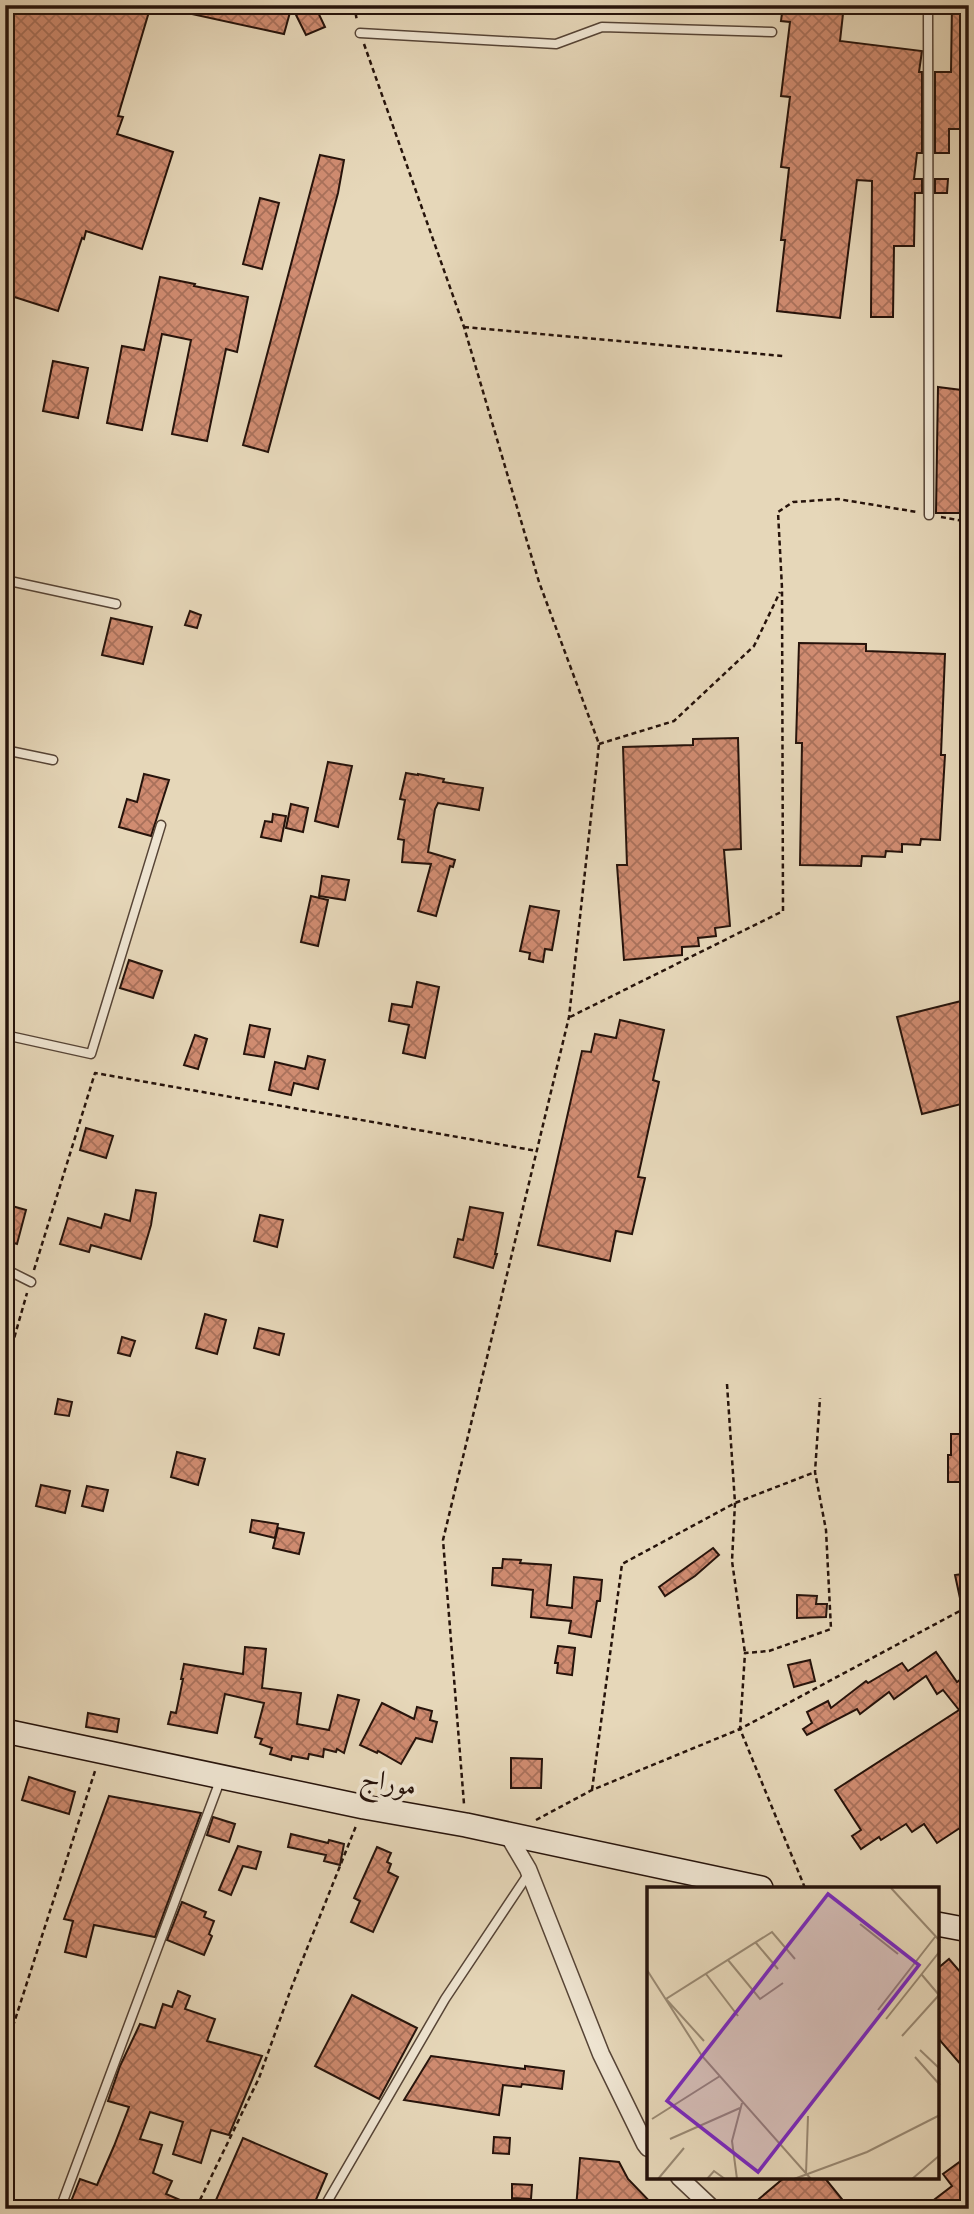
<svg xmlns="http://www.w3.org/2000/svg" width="974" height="2214" font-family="'EB Garamond',Amiri,serif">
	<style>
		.building { fill: url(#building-cross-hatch); stroke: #26130b; stroke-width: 2 }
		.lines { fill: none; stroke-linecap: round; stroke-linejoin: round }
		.lane-casing { stroke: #564436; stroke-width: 11 }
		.street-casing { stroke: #564436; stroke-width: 19 }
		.secondary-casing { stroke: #26130b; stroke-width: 26 }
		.path { stroke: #26130b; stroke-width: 2.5; stroke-dasharray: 5 3.5; stroke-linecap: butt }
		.lane { stroke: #efe5d2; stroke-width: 8 }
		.street { stroke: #efe5d2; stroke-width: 16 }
		.secondary { stroke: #efe5d2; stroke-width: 23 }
		.labels { text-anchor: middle; stroke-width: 7; stroke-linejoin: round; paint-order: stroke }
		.street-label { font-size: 28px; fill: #26130b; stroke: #efe5d2 }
		.inset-road { fill: none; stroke: #998973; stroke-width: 2 }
		.view { fill: #7b2cbf; fill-opacity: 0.15; stroke: #7b2cbf; stroke-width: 3.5 }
		.inset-edge { fill: none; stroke: #26130b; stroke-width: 3.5 }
	</style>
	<defs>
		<pattern id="building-cross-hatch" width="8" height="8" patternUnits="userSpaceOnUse" patternTransform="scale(1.75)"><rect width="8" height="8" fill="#d08c71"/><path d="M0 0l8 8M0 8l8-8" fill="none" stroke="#a9715b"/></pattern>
	</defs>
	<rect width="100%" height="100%" fill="#e6d7b9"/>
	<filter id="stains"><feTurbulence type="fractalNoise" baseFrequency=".00286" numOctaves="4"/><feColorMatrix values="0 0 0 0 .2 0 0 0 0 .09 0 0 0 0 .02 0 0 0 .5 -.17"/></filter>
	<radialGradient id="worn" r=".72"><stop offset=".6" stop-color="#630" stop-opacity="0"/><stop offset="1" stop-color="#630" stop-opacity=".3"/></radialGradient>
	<g class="building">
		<path d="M5 5H88L103 10 104 5H151L118 116 123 117 117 134 173 152 142 249 86 231 84 239 82 238 58 311 5 294Z"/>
		<path d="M179 5H292L284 34 178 11Z"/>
		<path d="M783 5H844L840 41 922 51 919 72H922V153H917L914 179H922V193H915L914 246H894L893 317H871L872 181 857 180 840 318 777 311 785 240H781L789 168 781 167 790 97 781 96 790 22 781 21Z"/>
		<path d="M952 5H969V129H949V153H935V72H951Z"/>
		<path d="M315 6 325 27 306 35 296 15Z"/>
		<path d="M320 155 344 160 338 193 268 452 243 445Z"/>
		<path d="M935 179H948L947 193H935Z"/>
		<path d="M260 198 279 203 262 269 243 264Z"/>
		<path d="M160 277 195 284 194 286 248 297 237 352 226 349 207 441 172 434 191 340 162 334 142 430 107 423 122 346 144 350Z"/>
		<path d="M53 361 88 368 78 418 43 411Z"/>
		<path d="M938 387 969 391V513H936Z"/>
		<path d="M190 611 201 615 197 628 185 625Z"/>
		<path d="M111 618 152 627 143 664 102 655Z"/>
		<path d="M799 643 866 644V651L945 654 941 755H945L940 840 921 839 920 845 902 844V852L886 851 885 857 862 856 861 866 800 865 802 743H796Z"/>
		<path d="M738 738 741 849 724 850 730 926 715 928 716 936 698 938 699 946 682 947V955L624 960 617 865H627L623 747 693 745V739Z"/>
		<path d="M328 762 352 766 338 827 315 821Z"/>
		<path d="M406 773 418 775V774L444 779 443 782 483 788 479 810 438 803 435 809 428 852 455 860 453 867 450 866 436 916 418 911 431 864 402 862 404 840 398 839 405 800 400 799Z"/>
		<path d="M144 774 169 780 151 836 119 827 127 799 137 802Z"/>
		<path d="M291 804 308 808 303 832 286 828Z"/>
		<path d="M273 814 286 816 281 841 261 837 265 821 272 822Z"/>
		<path d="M322 876 349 880 345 900 319 896Z"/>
		<path d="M311 896 328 900 318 946 301 942Z"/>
		<path d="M530 906 559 911 552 950 545 949 543 962 529 959 530 953 520 951Z"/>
		<path d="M129 960 162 971 153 998 120 988Z"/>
		<path d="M417 982 439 987 425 1058 403 1053 409 1025 389 1021 392 1004 412 1007Z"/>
		<path d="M969 999V1102L922 1114 897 1017Z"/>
		<path d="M620 1020 664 1030 653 1080 659 1082 638 1177 645 1178 632 1234 616 1231 610 1261 538 1245 582 1051 591 1052 595 1034 616 1038Z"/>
		<path d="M250 1025 270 1029 264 1057 244 1054Z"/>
		<path d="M195 1035 207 1039 198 1069 184 1065Z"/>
		<path d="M308 1056 325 1060 318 1089 294 1083 291 1095 269 1090 275 1062 305 1069Z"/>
		<path d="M86 1128 113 1136 106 1158 80 1150Z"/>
		<path d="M136 1190 156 1193 151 1225 141 1259 91 1245 89 1252 60 1244 68 1218 101 1228 105 1214 130 1221Z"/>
		<path d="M5 1204 26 1210 17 1244 5 1240Z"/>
		<path d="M470 1207 503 1213 495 1254H497L493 1268 454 1257 458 1239 463 1240Z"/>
		<path d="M260 1215 283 1220 277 1247 254 1241Z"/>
		<path d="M205 1314 226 1320 217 1354 196 1348Z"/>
		<path d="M259 1328 284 1334 279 1355 254 1348Z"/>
		<path d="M122 1337 135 1341 130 1356 118 1353Z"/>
		<path d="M58 1399 72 1402 69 1416 55 1414Z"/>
		<path d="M951 1434H969V1482H948V1455H951Z"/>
		<path d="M177 1452 205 1459 198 1485 171 1477Z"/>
		<path d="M41 1485 70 1491 65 1513 36 1506Z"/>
		<path d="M87 1486 108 1490 103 1511 82 1506Z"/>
		<path d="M252 1520 278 1524 275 1538 250 1532Z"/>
		<path d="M278 1528 304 1533 299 1554 273 1548Z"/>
		<path d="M713 1548 719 1555 695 1576 665 1596 659 1587Z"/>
		<path d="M503 1559 521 1560 520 1563 551 1565 547 1605 572 1608 574 1577 602 1580 600 1601H597L591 1637 569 1633 571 1621 531 1617 533 1590 492 1585 493 1568H502Z"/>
		<path d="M969 1573V1612H963L955 1575Z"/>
		<path d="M797 1595 817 1596 816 1604H827L826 1617 797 1618Z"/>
		<path d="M558 1646 575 1648 572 1675 557 1673 558 1663H555Z"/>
		<path d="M245 1647 266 1649 262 1688 301 1693 297 1724 329 1730 338 1695 359 1700 344 1753 337 1749 336 1752 324 1749 323 1757 309 1754 308 1759 292 1756 291 1760 270 1754 272 1748 260 1744 262 1739 255 1737 264 1703 225 1694 217 1733 168 1724 171 1712 176 1713 183 1679H181L184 1664 243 1674Z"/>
		<path d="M936 1652 957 1682 969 1673V1822L937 1843 924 1824 912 1832 906 1824 881 1840 879 1837 861 1849 852 1836 861 1830 835 1790 959 1710 943 1690 937 1694 926 1676 894 1699 889 1692 860 1714 857 1709 807 1735 803 1729 812 1723 807 1712 828 1701 831 1708 866 1681 868 1683 902 1663 908 1671Z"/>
		<path d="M810 1660 815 1681 794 1687 788 1665Z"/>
		<path d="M382 1703 414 1719 417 1707 432 1711 430 1720 437 1722 432 1742 416 1738 401 1764 378 1751 377 1753 360 1745Z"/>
		<path d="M88 1713 119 1719 117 1732 86 1727Z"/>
		<path d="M511 1758 542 1759 541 1788H511Z"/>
		<path d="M29 1777 75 1792 69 1814 22 1800Z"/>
		<path d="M109 1796 201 1813 155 1937 94 1925 86 1957 65 1952 73 1921 64 1919Z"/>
		<path d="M213 1817 235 1824 229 1842 207 1835Z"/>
		<path d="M291 1834 328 1843 329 1840 344 1844 340 1865 324 1861 326 1855 288 1847Z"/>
		<path d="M238 1846 261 1852 256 1869 243 1866 231 1895 219 1890Z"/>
		<path d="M377 1847 391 1853 387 1862 391 1864 388 1872 398 1877 373 1932 351 1922 360 1901 354 1898Z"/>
		<path d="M182 1902 206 1912 204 1917 214 1921 209 1934 212 1936 204 1955 167 1940Z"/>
		<path d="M949 1959 969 1982V2074L937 2037V1969Z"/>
		<path d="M178 1991 190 1996 185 2009 215 2019 207 2041 262 2056 229 2135 211 2130 201 2163 173 2154 183 2122 150 2112 140 2139 162 2145 153 2173 172 2181 166 2194 201 2209H68L80 2179 97 2185 114 2146 129 2107 108 2101 120 2066 140 2024 155 2028 163 2004 172 2007Z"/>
		<path d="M352 1995 417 2028 379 2099 315 2066Z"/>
		<path d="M431 2056 525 2069V2066L564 2071 562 2089 522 2084 521 2087 503 2085 499 2115 404 2100Z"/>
		<path d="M494 2137 510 2138 509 2154 493 2153Z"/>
		<path d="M243 2138 327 2174 312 2209H236L216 2200Z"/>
		<path d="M969 2155V2209H922L952 2186 943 2174Z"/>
		<path d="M580 2158 619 2162 628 2179 657 2209H576Z"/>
		<path d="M785 2177H824L850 2209H747Z"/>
		<path d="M512 2184 532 2185 531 2199 512 2198Z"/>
	</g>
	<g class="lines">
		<defs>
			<g id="lane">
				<path d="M928 5 929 515"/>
				<path d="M360 33 556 44 602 27 772 32"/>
				<path d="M5 580 116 604"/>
				<path d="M5 750 53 760"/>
				<path d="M5 1035 91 1054 161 825"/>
				<path d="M5 1269 31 1282"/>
				<path d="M60 2209 221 1778"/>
				<path d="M323 2209 445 1999 529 1873"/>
			</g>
			<g id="street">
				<path d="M508 1835 528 1869 601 2054 645 2144 648 2148"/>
				<path d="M679 2177 713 2209"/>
			</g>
			<g id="secondary">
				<path d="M5 1731 364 1807 466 1825 761 1888"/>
				<path d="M937 1924 969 1930"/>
			</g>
		</defs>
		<use href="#lane" class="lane-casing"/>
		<use href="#street" class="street-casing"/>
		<use href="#secondary" class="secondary-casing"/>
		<g class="path">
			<path d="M354 5 357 21"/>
			<path d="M364 44 464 327 539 582 599 744 569 1017 443 1540 464 1804"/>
			<path d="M464 327 783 356"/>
			<path d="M941 517 969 522"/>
			<path d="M599 744 674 721 754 646 780 592"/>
			<path d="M570 1017 783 911 782 588 778 512 793 502 838 499 917 512"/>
			<path d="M34 1270 95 1073 537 1151"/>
			<path d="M5 1370 27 1293"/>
			<path d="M727 1384 735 1503 732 1561 745 1653"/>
			<path d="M592 1790 622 1564 735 1503 815 1472"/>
			<path d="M536 1820 592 1790 740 1729 969 1606"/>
			<path d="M805 1888 740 1729 745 1653 769 1651 831 1629 826 1530 815 1472 820 1398"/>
			<path d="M5 2051 95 1771"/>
			<path d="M212 2209 199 2202 259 2078 292 1986 356 1826"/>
		</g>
		<use href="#lane" class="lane"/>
		<use href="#street" class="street"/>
		<use href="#secondary" class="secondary"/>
	</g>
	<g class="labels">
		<g class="street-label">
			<text transform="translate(389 1781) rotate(11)" y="10">موراج</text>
		</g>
	</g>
	<g transform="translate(647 1887)">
		<rect width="292" height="292" fill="#e6d7b9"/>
		<path class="inset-road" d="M244 1 293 54M213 37 251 67M109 56 131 82M81 73 113 112 136 96M0 83 55 169 164 292M59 87 91 129M275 88 292 108M231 123 288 50M239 132 293 64M255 149 292 108M57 154 19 112 125 45 148 72M273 163 293 182M268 170 293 198M5 232 73 189M23 252 93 221M159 287 161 229M11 292 37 261M60 292 67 284 78 292M90 292 85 254 95 216M147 292 220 265 293 228M265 292 293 268"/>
		<path class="view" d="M181 7 272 78 111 285 20 214Z"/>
		<rect width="292" height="292" class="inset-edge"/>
	</g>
	<rect width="974" height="2214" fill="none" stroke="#e6d7b9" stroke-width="28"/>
	<rect x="7" y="7" width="960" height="2200" fill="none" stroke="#26130b" stroke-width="3.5"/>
	<rect x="14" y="14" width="946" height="2186" fill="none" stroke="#26130b" stroke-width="2"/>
	<rect width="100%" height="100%" filter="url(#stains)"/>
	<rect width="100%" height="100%" fill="url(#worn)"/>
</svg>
